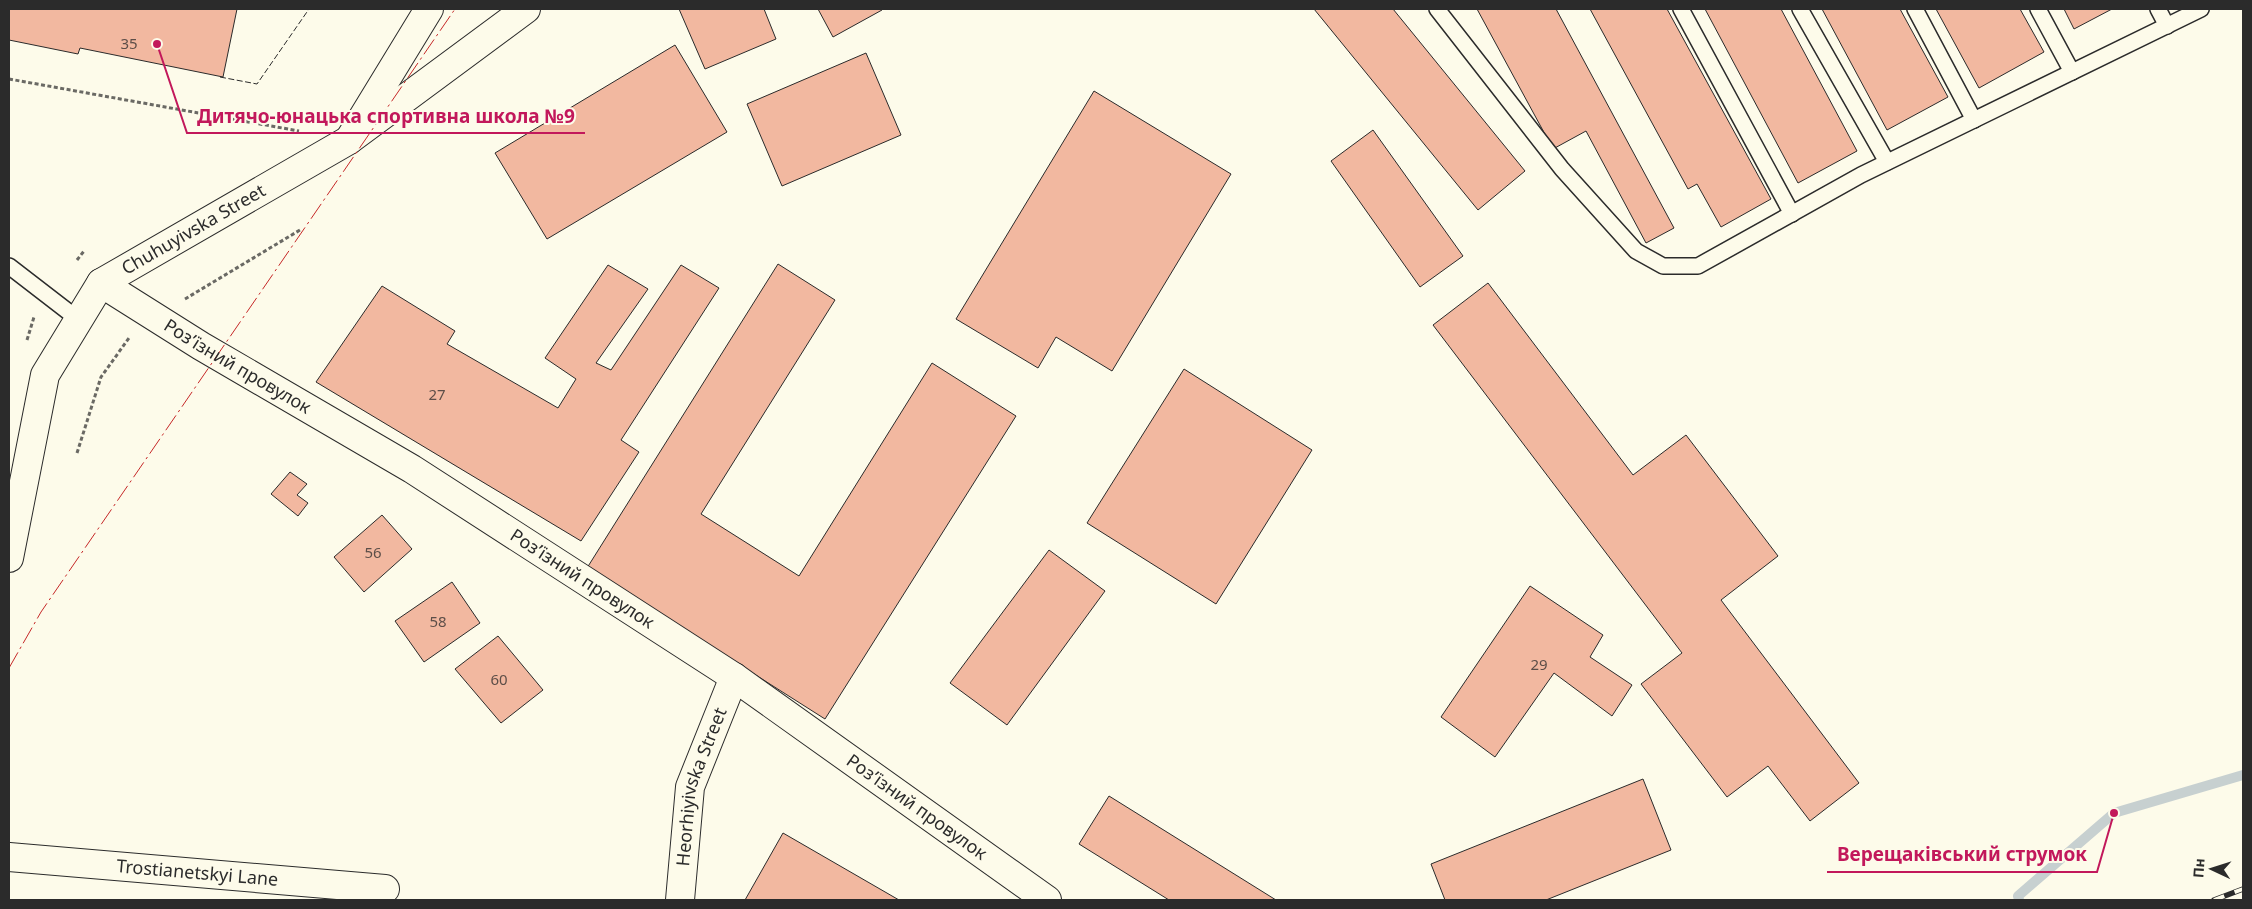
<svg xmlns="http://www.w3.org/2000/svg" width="2252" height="909" font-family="'Noto Sans',sans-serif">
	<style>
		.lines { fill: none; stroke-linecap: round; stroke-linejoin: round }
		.stream { stroke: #c7d0d0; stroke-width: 10 }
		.building { fill: #f2b8a0; stroke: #2b2b2b }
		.service-casing { stroke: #2b2b2b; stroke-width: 18 }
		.minor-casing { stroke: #2b2b2b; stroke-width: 30 }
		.tertiary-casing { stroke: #2b2b2b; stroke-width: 30 }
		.path { stroke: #6a6964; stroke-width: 3; stroke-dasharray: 4 2.5; stroke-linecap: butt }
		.service { stroke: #fdfbea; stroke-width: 15 }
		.minor { stroke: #fdfbea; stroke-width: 28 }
		.tertiary { stroke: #fdfbea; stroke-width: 28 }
		.rail-casing { stroke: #2b2b2b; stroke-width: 5.5 }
		.rail { stroke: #fdfbea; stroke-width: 4; stroke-dasharray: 11; stroke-linecap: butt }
		.fence { stroke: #2b2b2b; stroke-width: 1; stroke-dasharray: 6 2.5; stroke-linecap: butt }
		.power { stroke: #c62828; stroke-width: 1; stroke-dasharray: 18 4 2.5 4; stroke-linecap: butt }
		.labels { text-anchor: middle; stroke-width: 4; stroke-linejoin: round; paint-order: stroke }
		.number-label { font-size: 15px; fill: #5d4e48 }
		.street-label { font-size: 18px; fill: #2b2b2b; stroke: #fdfbea }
		.leader { fill: none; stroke: #c2185b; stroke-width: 2 }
		.callout-dot { fill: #c2185b; stroke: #fdfbea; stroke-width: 2 }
		.callout-label { font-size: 19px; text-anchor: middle; font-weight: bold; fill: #c2185b; stroke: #fdfbea; stroke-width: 4; stroke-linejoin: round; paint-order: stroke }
	</style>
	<rect width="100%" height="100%" fill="#fdfbea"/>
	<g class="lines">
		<path class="stream" d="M2019 900 2018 896 2114 813 2243 775"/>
	</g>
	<g class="building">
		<path d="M9 9H237L223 77 80 48 78 54 9 40Z"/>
		<path d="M679 9H764L776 39 705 69Z"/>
		<path d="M818 9H881L882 10 833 37Z"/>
		<path d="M1314 9H1393L1525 171 1478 210Z"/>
		<path d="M1477 9H1556L1674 228 1646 243 1586 131 1553 149Z"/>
		<path d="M1590 9H1667L1771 199 1721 227 1697 184 1688 189Z"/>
		<path d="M1705 9H1781L1857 151 1798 183Z"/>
		<path d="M1822 9H1900L1948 97 1887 130Z"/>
		<path d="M1936 9H2020L2044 52 1979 88Z"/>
		<path d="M2064 9H2112L2074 29Z"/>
		<path d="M675 45 727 132 547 239 495 153Z"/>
		<path d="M866 53 901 135 782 186 747 104Z"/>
		<path d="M1094 91 1231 174 1112 371 1056 337 1038 368 956 319Z"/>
		<path d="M1373 130 1463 256 1420 287 1331 161Z"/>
		<path d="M778 264 835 300 701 514 799 576 932 363 1016 416 825 719 587 568Z"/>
		<path d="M608 265 648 289 596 363 611 370 681 265 719 288 621 440 639 452 581 541 316 382 382 286 455 331 447 344 558 408 576 379 545 358Z"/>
		<path d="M1488 283 1633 475 1686 435 1778 556 1721 600 1859 783 1810 821 1768 766 1727 797 1641 684 1682 653 1433 325Z"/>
		<path d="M1184 369 1312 450 1216 604 1087 523Z"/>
		<path d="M290 472 307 484 297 495 308 503 298 516 271 494Z"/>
		<path d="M382 515 412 549 364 592 334 557Z"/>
		<path d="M1049 550 1105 591 1007 725 950 683Z"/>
		<path d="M452 582 480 623 424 662 395 621Z"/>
		<path d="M1530 586 1603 635 1590 657 1632 685 1612 716 1554 673 1495 757 1441 717Z"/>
		<path d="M498 636 543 690 501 723 455 669Z"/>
		<path d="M1643 779 1671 850 1546 900H1445L1431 864Z"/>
		<path d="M1109 796 1276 900H1169L1079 844Z"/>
		<path d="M783 833 899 900H745Z"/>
	</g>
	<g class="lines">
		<defs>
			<g id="service">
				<path d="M1437 9 1562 169 1636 251 1663 266H1698L1861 175 2201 9"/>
				<path d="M1681 9 1792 214"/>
				<path d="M1800 9 1887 162"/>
				<path d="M1915 9 1974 120"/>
				<path d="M2038 9 2072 72"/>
				<path d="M2158 9 2167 26"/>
				<path d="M9 266 79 320"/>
			</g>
			<g id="minor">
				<path d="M349 140 429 9"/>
				<path id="s1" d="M101 283 201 346 412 469 734 677 1047 900"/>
				<path id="s2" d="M9 857 385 889"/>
				<path id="s3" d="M680 900 690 787 734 677"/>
			</g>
			<g id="tertiary">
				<path id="s4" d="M9 558 45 375 101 283 349 140 526 9"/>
			</g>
		</defs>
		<use href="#service" class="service-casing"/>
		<use href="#minor" class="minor-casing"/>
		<use href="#tertiary" class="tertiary-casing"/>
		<g class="path">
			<path d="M9 79 299 131"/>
			<path d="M77 260 84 251"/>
			<path d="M185 299 300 230"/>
			<path d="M27 340 34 317"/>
			<path d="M77 453 101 377 129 338"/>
		</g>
		<use href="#service" class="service"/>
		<use href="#minor" class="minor"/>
		<use href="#tertiary" class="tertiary"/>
		<defs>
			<path id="rail" d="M2214 900 2243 889"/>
		</defs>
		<use href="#rail" class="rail-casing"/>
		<use href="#rail" class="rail"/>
		<path class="fence" d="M220 77 257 84 309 9"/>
		<path class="power" d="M9 668 41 612 455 9"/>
	</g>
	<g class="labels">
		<g class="number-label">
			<text x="129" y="49">35</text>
			<text x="437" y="400">27</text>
			<text x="373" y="558">56</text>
			<text x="438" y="627">58</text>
			<text x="1539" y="670">29</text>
			<text x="499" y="685">60</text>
		</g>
		<g class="street-label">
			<text dy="6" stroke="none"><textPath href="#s4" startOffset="401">Chuhuyivska Street</textPath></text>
			<text dy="6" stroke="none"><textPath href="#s1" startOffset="160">Роз’їзний провулок</textPath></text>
			<text dy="6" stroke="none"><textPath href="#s1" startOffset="565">Роз’їзний провулок</textPath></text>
			<text dy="6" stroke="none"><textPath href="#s3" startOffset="116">Heorhiyivska Street</textPath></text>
			<text dy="6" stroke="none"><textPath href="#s1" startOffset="970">Роз’їзний провулок</textPath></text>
			<text dy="6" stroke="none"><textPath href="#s2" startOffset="189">Trostianetskyi Lane</textPath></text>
		</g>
	</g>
	<path class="leader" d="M157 44L187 133H585M2114 813L2097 872H1827"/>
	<g class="callout-dot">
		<circle cx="157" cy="44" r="5"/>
		<circle cx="2114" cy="813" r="5"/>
	</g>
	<g class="callout-label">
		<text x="386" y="123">Дитячо-юнацька спортивна школа №9</text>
		<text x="1962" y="861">Верещаківський струмок</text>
	</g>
	<rect width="2252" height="909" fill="none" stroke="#2b2b2b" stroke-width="20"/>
	<g transform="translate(2212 869) rotate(274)" stroke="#fdfbea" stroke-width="4" paint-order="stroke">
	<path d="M0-4L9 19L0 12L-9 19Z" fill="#2b2b2b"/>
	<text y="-8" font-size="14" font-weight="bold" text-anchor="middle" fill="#2b2b2b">Пн</text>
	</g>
</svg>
